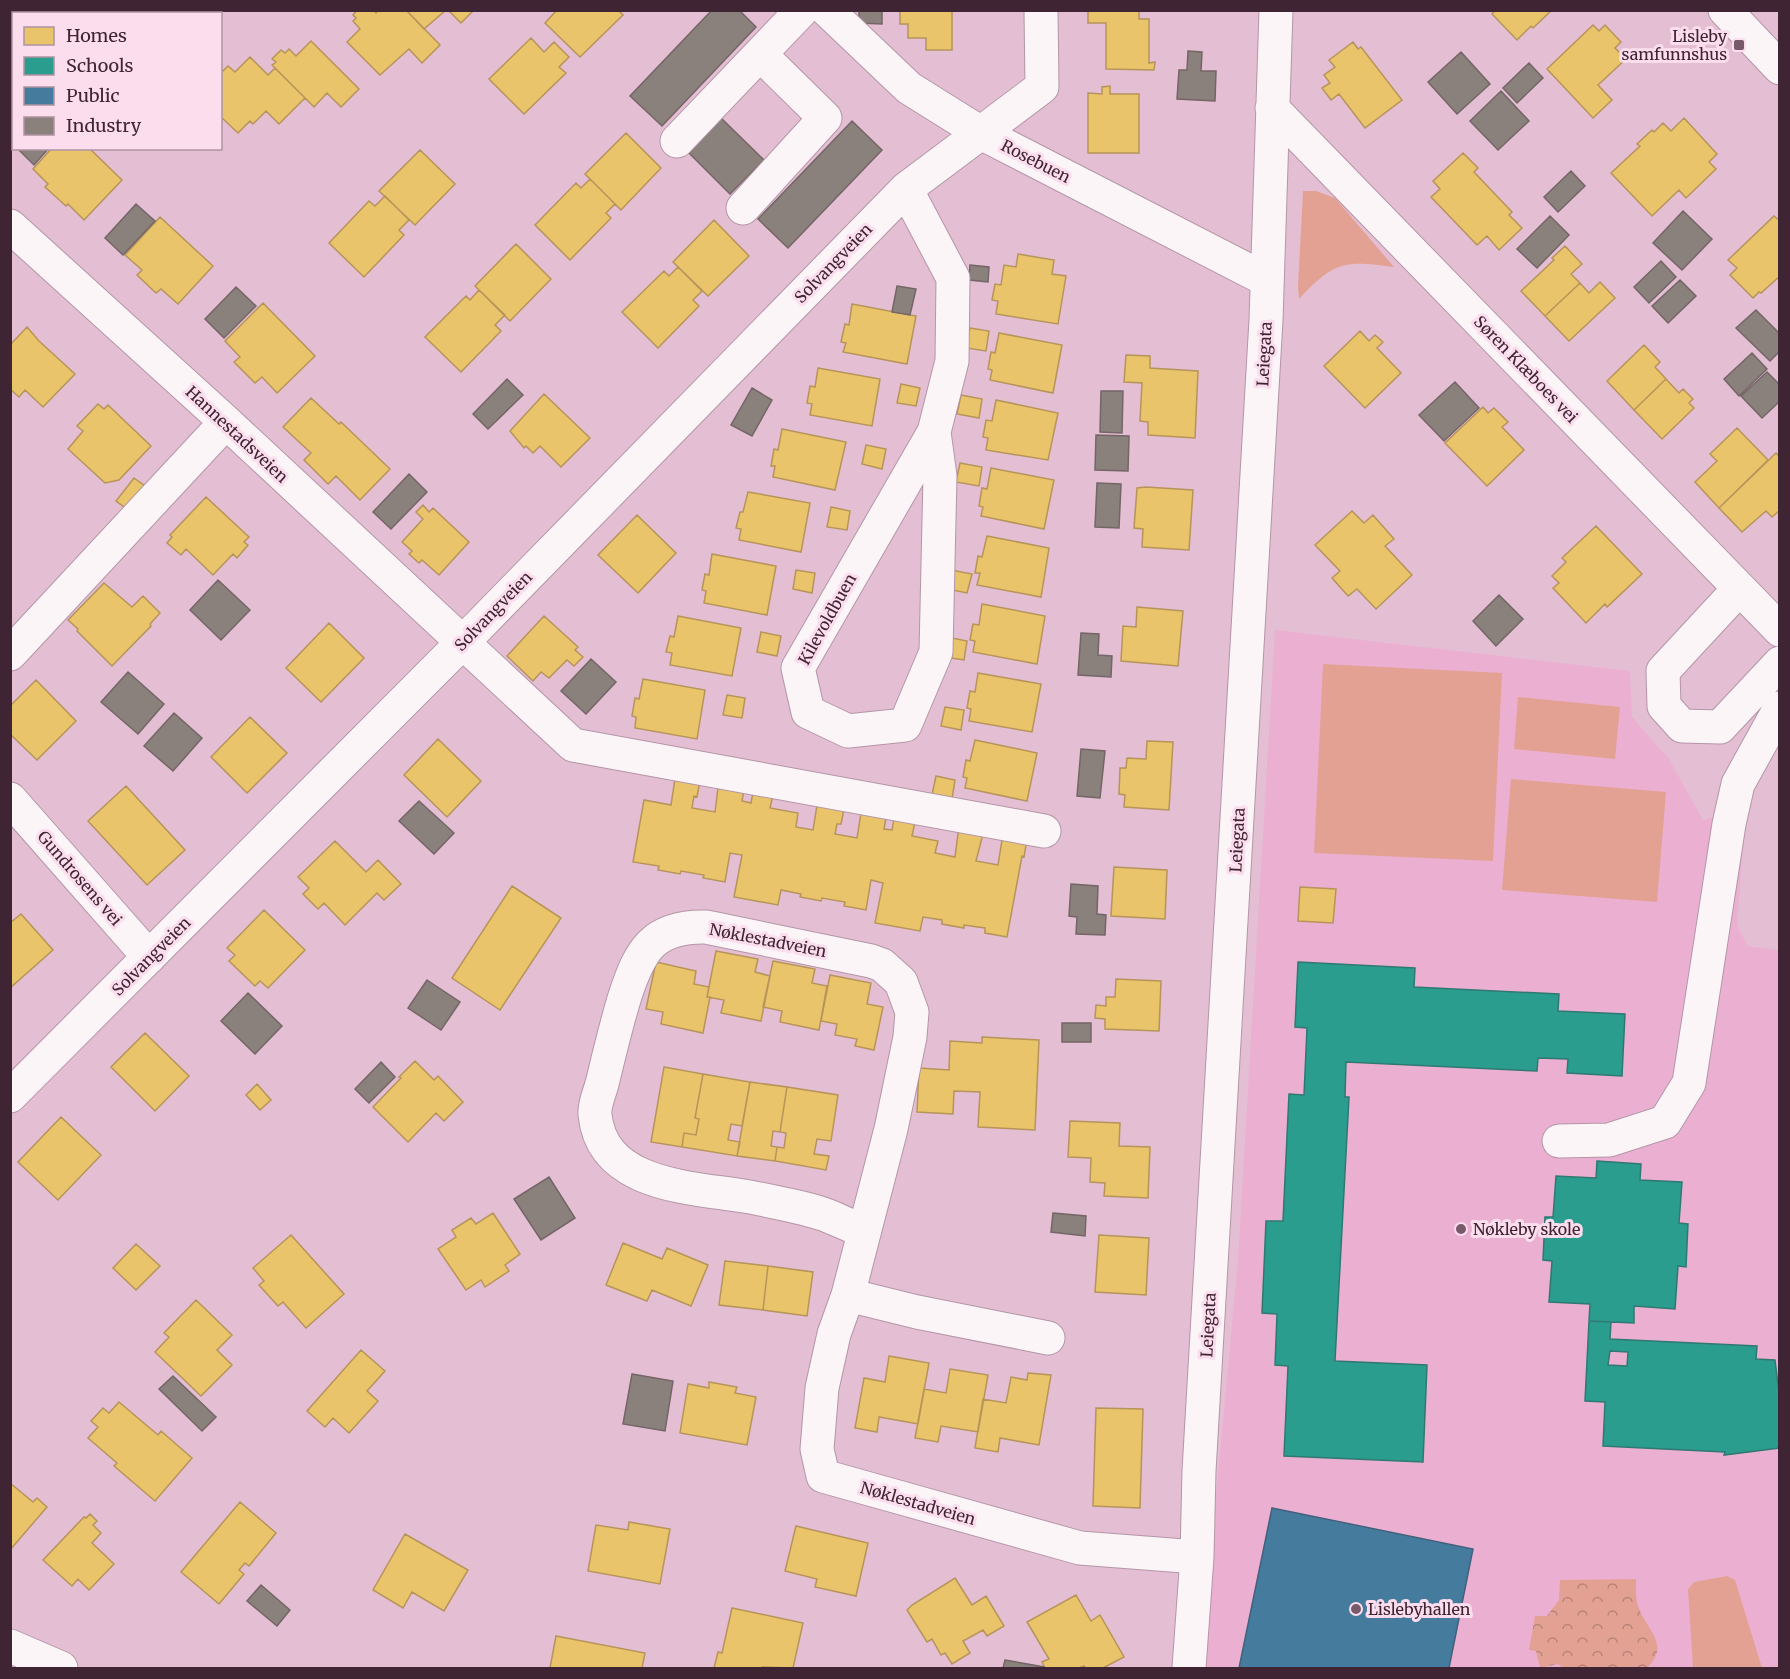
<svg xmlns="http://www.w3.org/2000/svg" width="1790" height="1679" font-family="Merriweather,serif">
<defs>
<pattern id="forest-crowns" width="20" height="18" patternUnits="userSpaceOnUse" patternTransform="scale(1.5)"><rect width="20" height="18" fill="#e3a194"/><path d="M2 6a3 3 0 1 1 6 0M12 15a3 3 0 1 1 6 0" fill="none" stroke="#b98379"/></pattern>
</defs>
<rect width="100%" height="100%" fill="#e4bed3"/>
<path fill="#ebb0d1" d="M1275,630L1630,671L1632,717L1669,759L1703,820L1746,810L1737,926L1748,946L1779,950V1668H1200L1238,1260Z"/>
<path fill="#e3a194" d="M1303,191H1316L1335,198L1394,267C1345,260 1334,261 1299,299L1298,287Z
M1323,664L1502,673L1493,861L1314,853Z
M1518,697L1620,707L1615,759L1514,749Z
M1511,779L1666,792L1657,902L1502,890Z
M1727,1576L1735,1580L1762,1668H1693L1688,1589L1694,1582Z"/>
<path fill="url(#forest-crowns)" d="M1636,1579C1636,1590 1635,1603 1641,1613C1651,1634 1669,1647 1647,1668H1563L1558,1664L1540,1668L1536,1651L1529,1650L1535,1616H1547L1559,1600L1560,1580Z"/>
<path fill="#e9c46a" stroke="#b6945a" stroke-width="1.5" d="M10,10H39L36,14H14V17Z
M357,10H374L376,13L378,10H406L440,45L422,63L409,49L380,75L347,42L360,29L353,21L356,18L353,15Z
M406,10H446L424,29Z
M448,10H474L461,23Z
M557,10H618L623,15L580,57L545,23Z
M900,10H952V50H926V38H908V24H900Z
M1088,10H1139V19H1149V63L1155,62L1154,70L1106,69V23H1088Z
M1495,10H1552L1533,28L1531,26L1517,40L1492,14Z
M1593,25L1599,31L1605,25L1621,42L1615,48L1626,59L1598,85L1612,100L1593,118L1547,69Z
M531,38L544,52L554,42L569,57L559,67L566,73L524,114L489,79Z
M311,41L359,89L341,107L327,93L314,107L272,65L276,62L272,59L281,50L285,53L289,49L296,56Z
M1353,42L1358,49L1361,47L1402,100L1365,128L1339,94L1331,100L1322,88L1330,83L1324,75L1335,67L1329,60Z
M250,57L268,75L275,68L305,98L279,124L266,111L253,124L250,121L238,133L220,116V68L223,71L228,66L235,72Z
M1110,86V94H1139V153H1088V93L1102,94V87Z
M1684,118L1717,154L1709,162L1716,169L1686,198L1679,190L1652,216L1611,173L1640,146L1637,144L1652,130L1654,132L1663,123L1671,131Z
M626,133L661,168L621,210L585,174Z
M52,148H89L122,180L84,220L68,204L66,206L45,187L48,184L33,169Z
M420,150L455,184L415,225L379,191Z
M1463,153L1478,168L1474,172L1512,212L1509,215L1522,228L1499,250L1487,236L1477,245L1431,197L1440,189L1433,181Z
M590,179L615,204L606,213L611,218L570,260L535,225L576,183L581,188Z
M385,196L409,220L399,230L404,235L364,277L329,243L369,201L375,206Z
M1774,216L1780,221V276L1761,293L1759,292L1753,298L1730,275L1737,268L1728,260Z
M160,217L213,266L178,304L161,289L156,293L137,275L142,270L125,255Z
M714,220L749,256L708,296L673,262Z
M516,244L551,279L510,321L475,286Z
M1565,246L1582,264L1571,274L1580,283L1545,316L1521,291L1554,260L1552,258Z
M1018,254L1054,260L1052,274L1066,276L1058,324L996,314L998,301L992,300L995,284L1001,285L1004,265L1016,267Z
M678,267L702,291L693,300L699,306L658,348L622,312L664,271L669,276Z
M1600,282L1615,298L1569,341L1545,316L1580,283L1589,293Z
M479,290L505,315L495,325L501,331L461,372L425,337L466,296L470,300Z
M263,303L315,356L277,393L262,377L255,383L234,362L240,357L225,341Z
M852,304L916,316L907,364L843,352L846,343L841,342L845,324L849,325Z
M27,327L39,341L75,374L43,407L25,390L19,397L10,389V345Z
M970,328L989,331L986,351L966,348Z
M1360,331L1369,341L1375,335L1383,342L1377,348L1401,373L1365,408L1324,366Z
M999,333L1062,345L1053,393L990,380L992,370L988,369L991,352L995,353Z
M1644,345L1660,362L1655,367L1666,379L1634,410L1607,381Z
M1126,355L1150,356V368L1198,371L1195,438L1148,435V422L1140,421L1142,383L1124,382Z
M818,368L880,379L872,426L810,415L812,404L807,403L810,386L815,387Z
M1666,379L1679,393L1683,389L1693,399L1689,403L1694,408L1662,439L1634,410Z
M901,384L920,388L916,406L897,403Z
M544,394L590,438L561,467L540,446L533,453L526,446L524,448L510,431Z
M961,395L982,399L979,418L957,414Z
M311,398L339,424L341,422L390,469L360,500L336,476L328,484L304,460L311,453L283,427Z
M996,400L1058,413L1048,460L986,450L988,438L983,437L986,420L992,421Z
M98,404L104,409L108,405L151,446L119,480L105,483L68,449L83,431L77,426Z
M1483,407L1488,413L1494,408L1508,422L1502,427L1524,450L1487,486L1445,443Z
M1737,428L1768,460L1719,508L1695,482L1717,461L1710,454Z
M782,429L846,442L835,490L773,477L775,466H771L774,449L778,450Z
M866,445L886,449L882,469L862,464Z
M1776,453L1780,457V510L1772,517L1766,511L1742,532L1719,508Z
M960,463L982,467L979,486L956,482Z
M991,468L1054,480L1044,529L981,516L983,507L979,506L982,488L987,489Z
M134,478L145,486L127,509L116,501Z
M1146,487L1193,490L1189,550L1142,547L1143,529L1134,528L1137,488Z
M748,492L810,503L801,552L739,540L741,529L736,528L740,512H743Z
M206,497L249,537L244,542L248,545L237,558L233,554L213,575L186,549L181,555L167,543L172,537L170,535Z
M423,505L429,512L433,508L469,542L439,575L422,560L419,563L409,554L412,551L402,542L423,519L416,512Z
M831,507L850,511L847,530L827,527Z
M1352,511L1364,523L1373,515L1394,539L1385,546L1412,575L1376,609L1357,589L1348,596L1332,578L1340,571L1315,545Z
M637,515L676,553L638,593L598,555Z
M1596,526L1642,574L1607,607L1605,604L1586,623L1553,588L1559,583L1552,576L1566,562L1562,558Z
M987,536L1049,548L1041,597L977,585L980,573H975L978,556L982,557Z
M712,554L776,566L767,615L704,603L706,591L702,590L705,574L709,575Z
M796,570L815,573L812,593L793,589Z
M951,570L972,574L967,593L947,589Z
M104,583L132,607L143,596L160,613L150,624L151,626L112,666L77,631L78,629L68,620Z
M982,604L1045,616L1037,664L973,652L975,641L970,640L973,624L979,625Z
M1137,607L1183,611L1178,666L1121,661L1123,626L1136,627Z
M544,616L578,647L575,650L583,657L574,666L567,660L549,678L541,672L533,681L507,656Z
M678,616L741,628L732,676L670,665L672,653L666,652L670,636L674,637Z
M329,623L364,658L321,702L286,668Z
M761,632L781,636L777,656L757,652Z
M947,637L967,641L964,660L945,657Z
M978,673L1041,684L1032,732L969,721L971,709L967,708L970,691L975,692Z
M643,679L705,690L697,739L635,728L636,717L632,716L635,698L639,699Z
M36,680L76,721L37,760L10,734V706Z
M727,695L745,698L742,718L723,715Z
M945,707L964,710L961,730L941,726Z
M250,717L287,753L247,793L211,757Z
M438,739L481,781L447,817L404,775Z
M975,740L1037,753L1027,801L965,788L967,778L963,777L966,760L970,761Z
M1147,741L1173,742L1169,810L1124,807L1125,795L1119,794L1120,768H1126L1127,758L1146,759Z
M676,772L701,776L697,797L694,796L692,808L715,812L719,780L745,784L742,801L751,803L753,792L773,795L770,808L798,813L796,827L813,830L818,799L845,804L841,824H837L835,834L857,838L862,807L887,812L884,829L892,830L894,819L915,822L912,836L938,841L935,853L955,857L959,826L984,830L976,861L998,865L1003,834L1027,839L1024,857L1022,856L1007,937L985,933V928L964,925V928L942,924V920L923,917L920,931L875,923L883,883L871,880L866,910L844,906L845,902L822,898L821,901L800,897L801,894L781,890L778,905L734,897L742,855L730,853L725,882L703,878L704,875L681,871L680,874L658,870L659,866L633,862L644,800L671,805Z
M936,776L955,780L952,799L932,795Z
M126,786L185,850L147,885L88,821Z
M335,841L366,872L378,860L401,884L384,900L377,893L345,925L324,903L318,909L303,894L309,888L298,877Z
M1114,867L1167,870L1165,919L1111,916Z
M512,886L561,918L500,1010L452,978Z
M1300,887L1336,889L1333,923L1298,921Z
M264,910L305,950L268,988L260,981L255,986L229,961L235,955L227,948Z
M21,914L53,950L10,988V923Z
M716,951L758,959L755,972L770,976L761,1021L721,1013L724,1000L707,997Z
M773,961L815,969L812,983L827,986L819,1030L780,1022L782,1011L763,1007Z
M656,962L696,971L694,984L709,987L707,997H710L703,1033L661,1024L663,1012L646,1009Z
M830,975L871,983L867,1004L883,1007L874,1050L855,1046L857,1039L835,1035L837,1024L821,1021Z
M1116,979L1161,981L1159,1031L1105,1029V1019L1095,1018L1096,1005L1106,1006V997H1115Z
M145,1033L189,1076L155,1111L111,1067Z
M982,1037L1039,1040L1035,1130L978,1127L980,1092L954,1091L953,1114L917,1112L919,1068L949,1070L950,1041L982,1043Z
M415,1061L434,1080L438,1076L463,1102L444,1121L436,1113L408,1142L373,1107L401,1078L399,1077Z
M664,1067L703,1074L695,1118L699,1119L696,1135L684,1133L682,1147L651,1142Z
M703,1074L750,1082L742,1126L731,1124L728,1140L740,1142L737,1156L682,1147L684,1133L696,1135L699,1119L695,1118Z
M750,1082L787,1087L780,1132L773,1131L771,1146L777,1147L775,1161L737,1156Z
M257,1084L271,1100L260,1110L246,1095Z
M787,1087L838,1095L831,1141L817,1139L814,1154L829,1156L826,1170L775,1161L777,1147L784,1148L786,1133L780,1132Z
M61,1117L101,1155L58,1200L18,1162Z
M1070,1121L1120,1123L1119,1146L1150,1147L1148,1198L1104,1196L1105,1183L1090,1182L1091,1158L1068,1157Z
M493,1213L520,1254L505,1265L509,1271L485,1287L481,1280L466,1290L438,1249L456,1237L452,1230L471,1218L476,1224Z
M291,1235L344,1294L306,1328L283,1302L278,1306L259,1285L264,1281L253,1268Z
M1099,1235L1149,1238L1146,1295L1095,1292Z
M623,1243L662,1259L667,1248L708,1265L691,1306L652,1290L647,1301L606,1285Z
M136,1244L160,1266L136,1290L113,1268Z
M725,1261L768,1266L763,1310L719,1305Z
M768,1266L813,1272L807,1316L763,1310Z
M196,1300L232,1335L217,1350L232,1365L201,1396L155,1352L169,1337L164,1333Z
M361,1350L385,1371L367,1391L378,1401L349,1433L333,1418L325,1427L307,1411Z
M889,1356L929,1363L918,1424L879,1417L877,1432L855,1428L864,1378L885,1382Z
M950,1369L988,1375L978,1432L941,1426L938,1442L915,1438L924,1389L946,1393Z
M1028,1373L1051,1375L1039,1445L1000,1438L998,1452L975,1448L983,1399L1006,1403L1011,1377L1027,1380Z
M709,1382L737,1387L735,1393L756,1397L747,1445L680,1433L688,1384L709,1388Z
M119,1402L158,1435L161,1431L192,1458L155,1501L114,1466L117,1463L88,1438L98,1427L91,1421L103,1408L109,1413Z
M1096,1408L1143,1409L1140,1508L1093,1506Z
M10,1483L33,1502L37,1498L47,1507L10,1550Z
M240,1502L276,1533L249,1566L245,1563L239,1570L244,1574L219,1604L181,1572Z
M90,1514L97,1521L93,1525L101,1533L92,1543L114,1564L89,1590L78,1579L72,1586L43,1560L84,1517L86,1518Z
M629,1522L670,1529L660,1584L588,1571L596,1525L628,1530Z
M796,1526L868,1543L856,1596L815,1587L817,1579L785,1571Z
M405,1534L468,1570L444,1611L412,1592L403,1608L373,1590Z
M955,1578L972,1605L986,1596L1004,1626L987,1636L983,1630L963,1641L970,1653L952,1664L945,1653L941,1655L932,1639L927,1642L907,1610L912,1605Z
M1076,1595L1091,1621L1100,1615L1124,1657L1103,1668H1086L1084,1666L1079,1668H1045L1042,1662L1049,1659L1027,1622Z
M732,1608L803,1623L793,1668L762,1667L761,1668H714L718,1652L722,1653Z
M556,1636L645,1653L642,1668H550Z"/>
<path fill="#2a9d8f" stroke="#307973" stroke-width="1.5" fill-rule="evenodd" d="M1298,962L1415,968L1414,987L1559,994L1558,1011L1625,1014L1622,1076L1567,1073L1568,1059L1538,1058L1537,1071L1346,1062L1345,1097H1349L1335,1361L1427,1365L1423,1462L1284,1456L1288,1366L1275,1365L1277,1314L1262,1313L1266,1221H1283L1289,1094L1304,1095L1307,1028L1295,1027Z
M1597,1161L1641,1164L1640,1180L1682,1182L1679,1223L1688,1224L1686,1267L1678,1266L1675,1309L1634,1306V1323L1589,1321L1590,1304L1549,1302L1552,1261L1543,1260L1545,1217H1553L1556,1176L1596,1178Z
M1589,1321L1611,1322L1610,1339L1757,1346L1756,1359L1775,1360L1780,1401V1448L1724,1455L1725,1452L1603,1446L1605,1402L1585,1401ZM1610,1351L1628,1352L1627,1366L1608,1365Z"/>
<path fill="#457b9d" stroke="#43617d" stroke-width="1.5" d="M1272,1508L1473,1549L1449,1668H1239Z"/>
<path fill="#8a817c" stroke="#746566" stroke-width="1.5" d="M712,10H739L756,27L662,126L630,96Z
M859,10H882V24L859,23Z
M1188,51L1202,52L1201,71H1216L1215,101L1177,99L1179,70H1187Z
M1461,52L1490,84L1457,114L1428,82Z
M1529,63L1543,78L1517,103L1503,88Z
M1501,91L1529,121L1498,150L1470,121Z
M720,117L764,160L730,194L687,151Z
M852,121L882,150L788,248L758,219Z
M17,148H49L34,165Z
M1571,171L1585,186L1558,212L1544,197Z
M136,204L155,221L123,255L105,238Z
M1683,211L1712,239L1682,270L1653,243Z
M1550,216L1569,235L1537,268L1517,249Z
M1661,261L1676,277L1649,303L1634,287Z
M970,265L989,267L988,282L969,280Z
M1680,280L1696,296L1668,323L1652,306Z
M897,286L916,289L910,315L892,312Z
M236,287L256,306L224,338L205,319Z
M1756,310L1780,334V351L1770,361L1736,328Z
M1752,353L1767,369L1739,396L1724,379Z
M1767,372L1780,385V401L1762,418L1741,396Z
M507,379L523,395L488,429L473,414Z
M1455,382L1479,408L1444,441L1419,415Z
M752,388L772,400L752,436L731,425Z
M1101,391H1123L1122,433L1100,432Z
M1096,435L1129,436L1128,471L1095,470Z
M409,474L427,492L391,529L373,512Z
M1097,483L1121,484L1119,528L1095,527Z
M218,580L250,610L221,640L190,610Z
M1499,595L1523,619L1496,646L1473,621Z
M1081,633L1099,634L1098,655L1112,656L1111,677L1078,675Z
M591,659L616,682L586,714L561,691Z
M128,672L164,704L138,734L101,702Z
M174,713L202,738L173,771L144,746Z
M1081,749L1105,751L1100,798L1077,796Z
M419,801L454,833L434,854L399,821Z
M1071,884L1098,886L1097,914L1106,915L1105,935L1076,934L1077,917L1069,916Z
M427,980L460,1002L441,1030L408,1008Z
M248,993L282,1026L255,1054L221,1021Z
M1062,1023H1091V1042H1062Z
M381,1062L395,1077L369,1103L355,1089Z
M549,1177L575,1218L541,1240L514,1199Z
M1053,1213L1086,1216L1085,1236L1051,1232Z
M632,1374L673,1381L665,1431L623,1424Z
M173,1376L216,1417L202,1431L159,1389Z
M261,1585L290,1610L277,1626L247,1601Z
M1005,1660L1044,1667V1668H1003Z"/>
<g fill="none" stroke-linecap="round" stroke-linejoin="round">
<g stroke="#b496a7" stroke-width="35">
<path id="minor" d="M827,10L909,88L981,133L1267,280
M1725,10L1780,68
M1272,108L1780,630
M677,141L802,10
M906,189L953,278L952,361L934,432L798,668L808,712L848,731L905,725L936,652L940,476L934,432
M743,208L825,118L761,55
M10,226L226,422L573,745L1044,831
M1739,589L1663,671L1664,706L1682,726L1720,727L1780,663
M10,654L226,422
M10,799L149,957
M10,1096L462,643L906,189L1042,87L1041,10
M1559,1141L1609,1140L1665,1122L1689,1083L1729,824L1738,784L1780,708
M863,1231C851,1226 838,1220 826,1215C803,1207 778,1203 755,1198C699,1187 603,1190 595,1115C594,1106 599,1094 602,1084C609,1055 616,1025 625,996C640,950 653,926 706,927L871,961L882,965L901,982L912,1012L910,1037L891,1129L848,1295L834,1334L822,1388L817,1449L823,1476L1080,1548L1197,1557
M848,1295L917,1312L1048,1338
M10,1646L61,1668
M1189,1668L1197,1557L1199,1471L1266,320L1276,10"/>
</g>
<use href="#minor" stroke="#fbf5f8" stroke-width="33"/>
</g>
<g fill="#795a6b" stroke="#fbdded" stroke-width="2">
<rect x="1733" y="39" width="12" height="12" rx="3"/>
<circle cx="1461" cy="1229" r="6"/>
<circle cx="1356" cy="1609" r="6"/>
</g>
<g text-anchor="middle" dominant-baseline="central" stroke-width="6" stroke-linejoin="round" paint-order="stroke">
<g font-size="16" fill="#3f2433" stroke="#fbdded" text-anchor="start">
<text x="1727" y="36" text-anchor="end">Lisleby<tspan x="1727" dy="18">samfunnshus</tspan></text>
<text x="1473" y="1229">Nøkleby skole</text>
<text x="1368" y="1609">Lislebyhallen</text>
</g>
<g font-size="16" fill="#3f2433" stroke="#fbdded">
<text transform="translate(1036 161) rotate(27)">Rosebuen</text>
<text transform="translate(833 263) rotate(-46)">Solvangveien</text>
<text transform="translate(1264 354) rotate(-87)">Leiegata</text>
<text transform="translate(1526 369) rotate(46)">Søren Klæboes vei</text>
<text transform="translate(237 434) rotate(43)">Hannestadsveien</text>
<text transform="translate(493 611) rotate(-46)">Solvangveien</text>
<text transform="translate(827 619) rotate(-61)">Kilevoldbuen</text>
<text transform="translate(1237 840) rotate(-87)">Leiegata</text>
<text transform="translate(80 878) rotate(49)">Gundrosens vei</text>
<text transform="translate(768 940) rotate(11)">Nøklestadveien</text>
<text transform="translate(151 956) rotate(-45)">Solvangveien</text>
<text transform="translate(1208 1325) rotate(-87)">Leiegata</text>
<text transform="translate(918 1503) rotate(16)">Nøklestadveien</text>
</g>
</g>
<rect width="1790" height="1679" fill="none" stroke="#3f2433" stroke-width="24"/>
<rect x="12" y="12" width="210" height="138" fill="#fbdded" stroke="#b093a3" stroke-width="1.5"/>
<rect x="24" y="27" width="30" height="18" fill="#e9c46a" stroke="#b093a3" stroke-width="1.5"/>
<text x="66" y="42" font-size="18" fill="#3f2433">Homes</text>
<rect x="24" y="57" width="30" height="18" fill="#2a9d8f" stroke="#b093a3" stroke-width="1.5"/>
<text x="66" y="72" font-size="18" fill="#3f2433">Schools</text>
<rect x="24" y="87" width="30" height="18" fill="#457b9d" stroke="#b093a3" stroke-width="1.5"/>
<text x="66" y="102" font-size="18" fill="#3f2433">Public</text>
<rect x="24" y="117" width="30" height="18" fill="#8a817c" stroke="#b093a3" stroke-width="1.5"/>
<text x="66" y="132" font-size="18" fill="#3f2433">Industry</text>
</svg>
